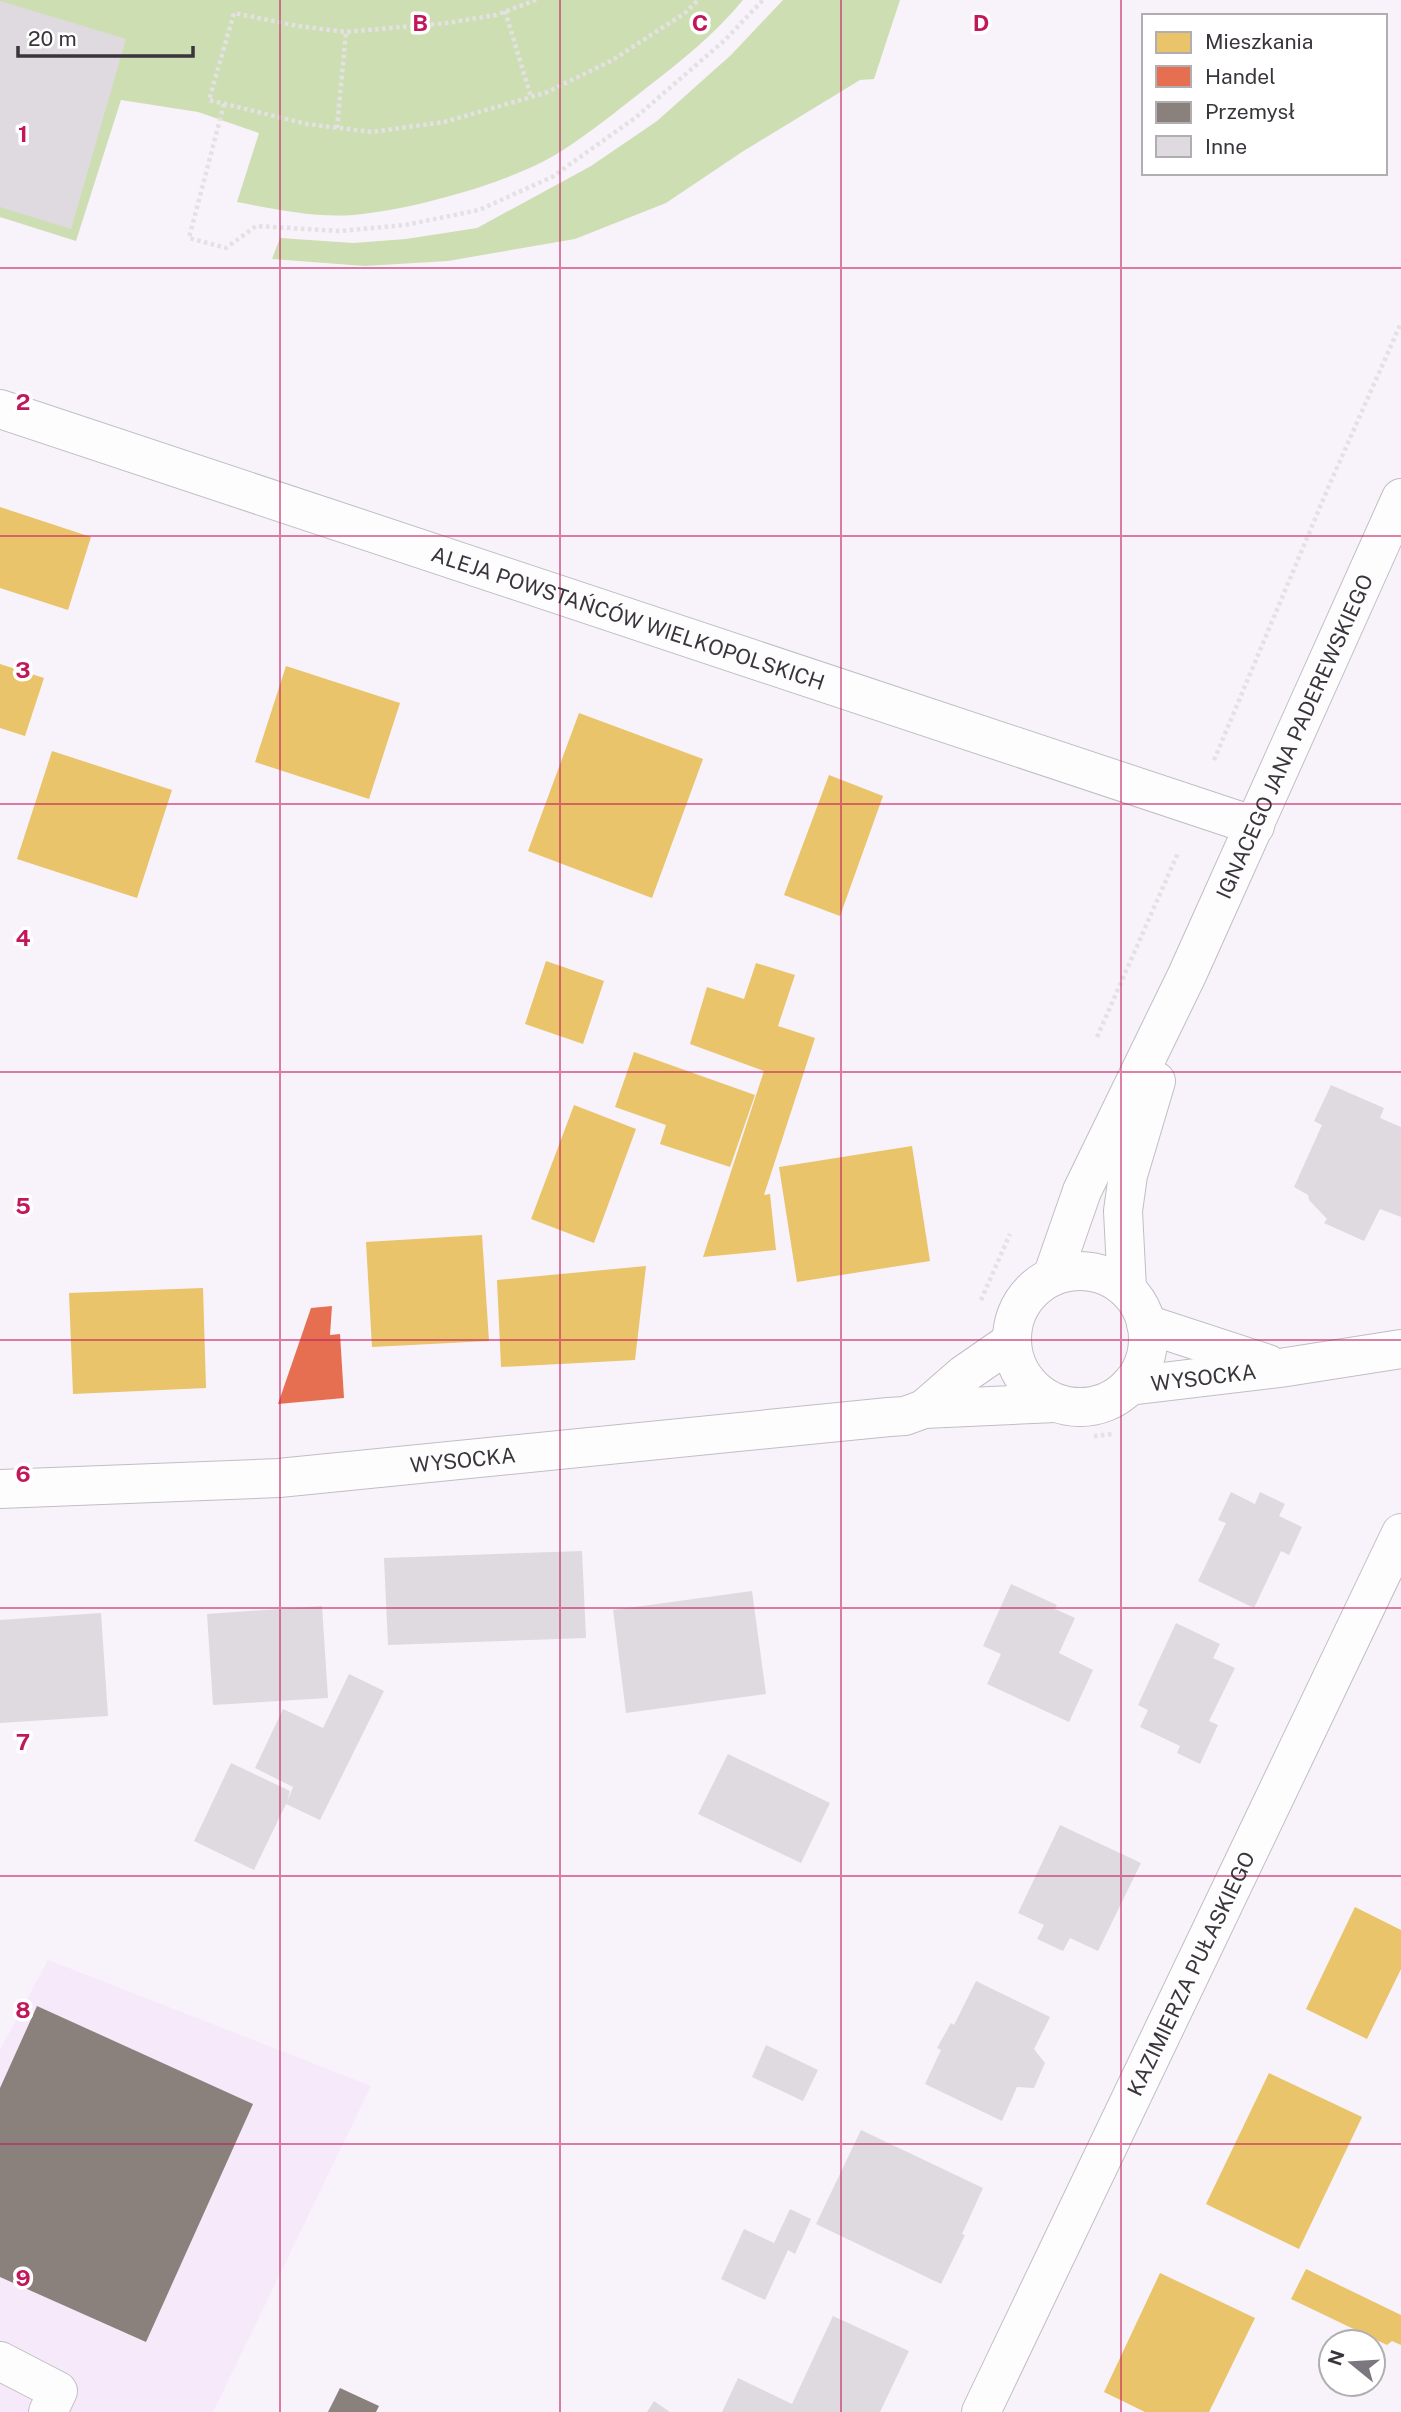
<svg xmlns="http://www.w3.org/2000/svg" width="1401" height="2412" font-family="'Public Sans',sans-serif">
<rect width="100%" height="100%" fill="#f8f2fa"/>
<path fill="#f6e9fa" d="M48,1960L371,2086L213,2412H0V2050Z"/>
<path fill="#cedeb3" d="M0,0H743C715,34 680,62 645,89C618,110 590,133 560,152C511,183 411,210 353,215C315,218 274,209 237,202L259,133L198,112L121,100L76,241L0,217Z
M783,0H900L874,79L860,80L742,152L666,203L575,239L448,261L365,266L272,259L280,238L353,243L406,239L477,228L591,166L657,121L731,55Z"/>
<path fill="#e9c46a" d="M0,507L91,537L68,610L0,588Z
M0,664L44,678L25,736L0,728Z
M286,666L400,703L369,799L255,762Z
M579,713L703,759L652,898L528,851Z
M52,751L172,790L137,898L17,859Z
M829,775L883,796L840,916L784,895Z
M546,961L604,981L583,1044L525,1024Z
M756,963L795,975L778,1026L815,1038L764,1195L770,1194L776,1250L703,1257L764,1071L690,1044L707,987L744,999Z
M634,1052L755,1095L730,1167L660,1144L666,1125L615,1107Z
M574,1105L636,1129L594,1243L531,1219Z
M912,1146L930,1261L797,1282L779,1167Z
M482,1235L489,1341L372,1347L366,1242Z
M646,1266L635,1360L501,1367L497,1280Z
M203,1288L206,1388L73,1394L69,1293Z
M1355,1907L1401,1930V1969L1367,2039L1306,2009Z
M1269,2073L1362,2117L1299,2249L1206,2204Z
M1306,2269L1401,2315V2345L1392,2341L1387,2345L1291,2299Z
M1160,2273L1255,2318L1209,2412H1145L1104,2392Z"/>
<path fill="#e76f51" d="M332,1306L330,1335L340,1334L344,1398L278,1404L311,1308Z"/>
<path fill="#8a817c" d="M37,2006L253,2104L146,2342L0,2277V2088Z
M340,2388L379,2406L376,2412H328Z"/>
<path fill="#dfdae0" d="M0,1L126,39L71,229L0,207Z
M1331,1085L1384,1108L1380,1118L1401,1127V1217L1380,1209L1364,1241L1324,1223L1327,1219L1309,1200L1308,1195L1294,1187L1322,1125L1314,1121Z
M1231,1492L1255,1504L1260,1492L1285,1504L1279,1516L1302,1527L1289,1555L1281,1551L1254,1608L1198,1581L1226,1523L1218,1520Z
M582,1551L586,1638L388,1645L384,1558Z
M1011,1584L1057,1605L1055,1609L1075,1618L1059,1653L1093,1670L1069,1722L987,1684L1001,1654L983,1646Z
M752,1591L766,1694L626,1713L613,1610Z
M322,1606L328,1698L213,1705L207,1614Z
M101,1613L108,1716L0,1723V1620Z
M1176,1623L1220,1644L1213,1658L1235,1668L1209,1721L1218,1725L1200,1764L1177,1753L1180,1746L1140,1727L1148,1710L1138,1705Z
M349,1674L384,1691L320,1820L286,1804L254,1870L194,1841L231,1763L290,1791L287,1802L293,1787L255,1768L283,1709L323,1728Z
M728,1754L830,1803L801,1863L698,1814Z
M1060,1825L1141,1863L1098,1951L1070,1938L1063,1951L1037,1939L1044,1925L1018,1913Z
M976,1981L1050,2017L1034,2049L1045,2063L1034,2088L1017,2087L1002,2121L925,2084L941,2050L937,2048L951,2023L954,2025Z
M766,2045L818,2070L803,2101L752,2077Z
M861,2130L983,2188L962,2234L965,2235L941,2284L816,2224Z
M790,2209L811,2219L795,2254L788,2250L765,2300L721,2279L744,2229L774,2243Z
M833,2316L909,2351L880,2412H722L738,2378L792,2404Z
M654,2401L670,2412H647Z"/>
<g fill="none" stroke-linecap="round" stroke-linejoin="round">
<g stroke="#c2bdc4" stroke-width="40">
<g id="minor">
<path id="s1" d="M0,409L1255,826"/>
<circle cx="1080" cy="1339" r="68"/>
<path id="s2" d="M1052,1277L1082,1191L1187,975L1401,498"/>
<path d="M1127,1289L1123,1211L1128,1175L1156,1081"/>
<path d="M1146,1324L1268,1364"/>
<path id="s3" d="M1129,1386L1280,1368L1401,1349"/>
<path d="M924,1409L963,1375L1012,1341"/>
<path id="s4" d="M0,1489L279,1478L889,1417L905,1416L924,1409L1055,1403"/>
<path d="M0,2361L58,2391L48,2412"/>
<path id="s5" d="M981,2412L1401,1533"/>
</g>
</g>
<path stroke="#e3e1e3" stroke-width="4.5" stroke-dasharray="3.5 3.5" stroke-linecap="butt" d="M536,0L496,15L447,23L346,32L298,26L234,13L209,100L307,124L372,132L444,122L545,93L611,61L685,13L698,0
M505,11L531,97
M224,104L189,238L226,248L256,226L340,231L405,225L479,210L552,177L635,118L725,40L763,0
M337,128L346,32
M1214,760L1328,488L1401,323
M1097,1037L1178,853
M981,1300L1010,1234
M1094,1436L1113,1434"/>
<use href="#minor" stroke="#fefdfe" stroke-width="38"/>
</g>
<path fill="none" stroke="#c2185b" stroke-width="2" stroke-opacity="0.55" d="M280,0V2412M560,0V2412M841,0V2412M1121,0V2412M0,268H1401M0,536H1401M0,804H1401M0,1072H1401M0,1340H1401M0,1608H1401M0,1876H1401M0,2144H1401"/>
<g text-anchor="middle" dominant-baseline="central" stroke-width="7" stroke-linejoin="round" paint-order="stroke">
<g font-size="21" fill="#3a353c" stroke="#fff">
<text stroke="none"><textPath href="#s1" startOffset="662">ALEJA POWSTAŃCÓW WIELKOPOLSKICH</textPath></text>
<text stroke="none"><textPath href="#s2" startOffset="593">IGNACEGO JANA PADEREWSKIEGO</textPath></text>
<text stroke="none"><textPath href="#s3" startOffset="75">WYSOCKA</textPath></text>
<text stroke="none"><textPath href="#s4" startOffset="464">WYSOCKA</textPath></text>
<text stroke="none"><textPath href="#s5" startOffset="486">KAZIMIERZA PUŁASKIEGO</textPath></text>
</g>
</g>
<g font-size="23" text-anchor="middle" font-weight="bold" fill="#c2185b" stroke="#fff" stroke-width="7" stroke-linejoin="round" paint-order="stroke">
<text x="420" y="31">B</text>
<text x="700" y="31">C</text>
<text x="981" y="31">D</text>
<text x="23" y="142">1</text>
<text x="23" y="410">2</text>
<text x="23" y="678">3</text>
<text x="23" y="946">4</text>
<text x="23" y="1214">5</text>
<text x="23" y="1482">6</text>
<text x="23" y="1750">7</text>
<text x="23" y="2018">8</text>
<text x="23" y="2286">9</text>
</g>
<rect x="1142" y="14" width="245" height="161" fill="#ffffff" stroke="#b0aeb1" stroke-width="2"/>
<rect x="1156" y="32" width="35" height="21" fill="#e9c46a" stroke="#b0aeb1" stroke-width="2"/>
<text x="1205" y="49" font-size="21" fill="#3a353c">Mieszkania</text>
<rect x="1156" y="66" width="35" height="21" fill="#e76f51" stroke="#b0aeb1" stroke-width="2"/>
<text x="1205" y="84" font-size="21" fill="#3a353c">Handel</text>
<rect x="1156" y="102" width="35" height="21" fill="#8a817c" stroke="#b0aeb1" stroke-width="2"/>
<text x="1205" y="119" font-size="21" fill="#3a353c">Przemysł</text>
<rect x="1156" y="136" width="35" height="21" fill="#dfdae0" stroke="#b0aeb1" stroke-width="2"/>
<text x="1205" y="154" font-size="21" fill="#3a353c">Inne</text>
<g transform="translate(1352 2363) rotate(288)"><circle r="33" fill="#ffffff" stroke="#b0aeb1" stroke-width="2"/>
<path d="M0-5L12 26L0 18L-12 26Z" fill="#7c777e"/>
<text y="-10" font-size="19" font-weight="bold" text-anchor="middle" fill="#3a353c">N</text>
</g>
<path d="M18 46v10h175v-10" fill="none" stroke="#3a353c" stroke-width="3.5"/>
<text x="28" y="46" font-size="21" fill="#3a353c" stroke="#ffffff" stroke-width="5" paint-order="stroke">20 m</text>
</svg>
